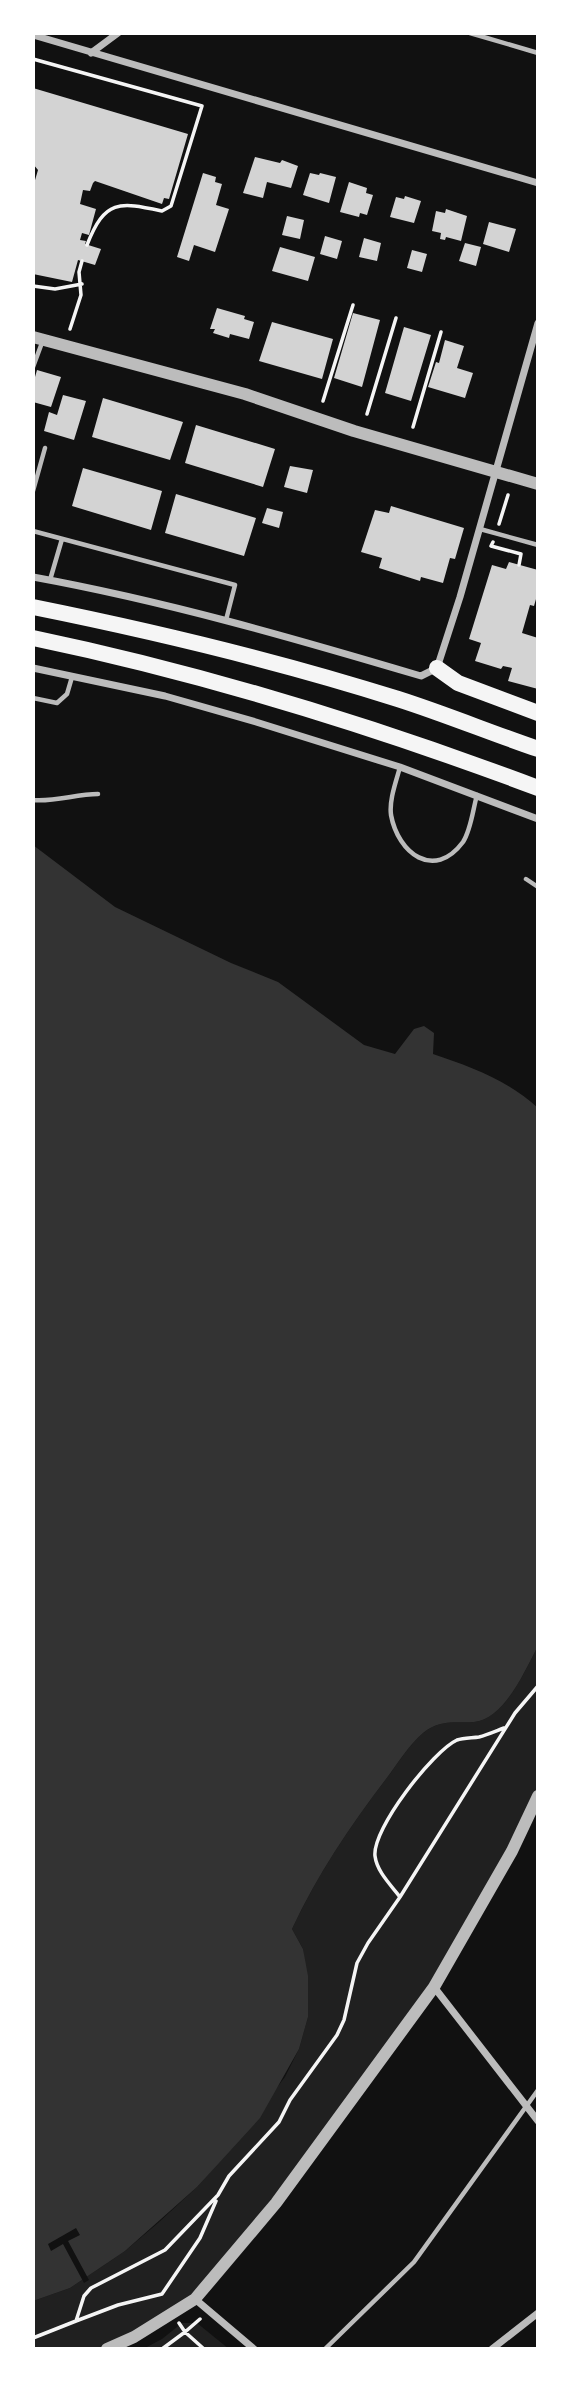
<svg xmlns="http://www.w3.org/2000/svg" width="571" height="2382" font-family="'Times New Roman',serif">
<rect width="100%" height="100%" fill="#111"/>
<path fill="#202020" d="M538,1646V1796L434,1987L195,2299L107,2349H33V2301L70,2288L125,2251L158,2223L197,2187L224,2156L285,2077L299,2049L308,2017L303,1949L292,1929C317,1875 350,1826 386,1779C398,1763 409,1745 423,1733C439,1719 456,1723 474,1722C505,1719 525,1670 538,1646Z
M182,2323H197L229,2349H143L162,2339Z"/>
<path fill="#333" d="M33,845L115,907L231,963L278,982L364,1045L395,1054L414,1029L424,1026L434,1033L433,1054C471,1067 508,1080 538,1108V1646C525,1670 505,1719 474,1722C456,1723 439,1719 423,1733C409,1745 398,1763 386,1779C350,1826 317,1875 292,1929L303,1949L308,1976V2017L299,2049L260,2118L197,2187L125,2251L70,2288L33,2301Z"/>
<path fill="#111" d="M76,2228L80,2235L68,2241L89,2280L84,2283L63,2244L51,2251L48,2244Z"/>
<path fill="#d3d3d3" d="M33,88L188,134L169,199L164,198L162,204L95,181L93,183L90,191L83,190L80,204L96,209L89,235L82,233L80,240L86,241L85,244L101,249L95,265L78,260L72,282L33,274V187L38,170L33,164Z
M255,157L280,163L282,160L298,166L291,188L267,182L263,198L243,193Z
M203,173L216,177L215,182L222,184L216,205L229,209L215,252L194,245L189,261L177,257Z
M310,173L319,175L320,173L336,177L329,203L303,195Z
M349,182L367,188L366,193L373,195L367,215L360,213L359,217L340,212Z
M405,196L421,201L414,223L390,217L396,197L404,199Z
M446,209L467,216L461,241L446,237L445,240L440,239L441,233L432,231L436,211L445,213Z
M287,216L304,220L300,239L282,235Z
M489,222L516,229L509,252L483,244Z
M325,236L342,241L337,259L320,254Z
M364,238L381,243L377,261L359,257Z
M465,243L481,247L476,266L459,261Z
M280,247L315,257L308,281L272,271Z
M412,250L427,254L422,272L407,268Z
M217,308L245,316L244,319L254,322L249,339L230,334L229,338L213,333L215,329H210Z
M353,313L380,320L362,387L334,378Z
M272,322L333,339L322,379L259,361Z
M404,327L431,335L411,401L385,393Z
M445,340L464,346L457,368L473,373L465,398L428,387L436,362L439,363Z
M37,370L61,377L51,407L33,402V384Z
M63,395L86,401L74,440L44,431L49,412L57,415Z
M103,398L183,422L170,460L92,437Z
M196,425L275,449L263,487L185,463Z
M290,466L313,470L307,493L284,487Z
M83,468L162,491L151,530L72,506Z
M176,494L256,518L244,556L165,533Z
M391,506L464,528L455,559L450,558L443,583L421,577L420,581L379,568L382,558L361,552L375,510L389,513Z
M267,508L283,512L279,528L262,523Z
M509,562L538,570V592L534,606L530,605L522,633L538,638V689L508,681L512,668L503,666L501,669L475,661L481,643L469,639L492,565L506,569Z"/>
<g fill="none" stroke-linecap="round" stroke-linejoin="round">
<path stroke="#f5f5f5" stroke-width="3.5" d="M33,59L202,106L171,206L162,211C119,202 105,199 87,245
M33,286L55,289L82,284
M70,329L81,295L79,272L82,261
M323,401L353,305
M367,414L396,318
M413,427L441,332
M499,524L508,495
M493,542L491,546L521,554L519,565
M400,1897C391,1885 377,1872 375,1856C372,1829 433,1751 457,1740C463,1738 472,1738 479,1737C487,1735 496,1731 504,1728
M76,2321L118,2305L162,2294L200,2238L216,2201
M179,2323L185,2332L200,2319
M33,2338L76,2321L84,2296L91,2288L165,2250L218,2195L229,2176L279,2122L290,2100L337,2035L344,2020L357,1963L368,1943L400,1897L515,1713L538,1686
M162,2349L185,2332L204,2349"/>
<path stroke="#bcbcbc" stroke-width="4.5" d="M470,33L538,53
M33,367L43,340
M33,491L45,448
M480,529L538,545
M33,531L235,585L226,620
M50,580L62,539
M33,698L57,703L67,694L72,677
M400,767C396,782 389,800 391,815C398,853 434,881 463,842C471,830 473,809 477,795
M33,800C55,802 76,794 98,794
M526,879L538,887
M325,2349L414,2262L538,2090"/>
<path stroke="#bcbcbc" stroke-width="7" d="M33,35L538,183
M91,53L118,33
M33,577C165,601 293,638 421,676L437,668L460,597L538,323
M33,668L165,696L256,722L400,767L538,819
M434,1987L538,2121
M195,2299L254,2349
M492,2349L538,2313"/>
<path stroke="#bcbcbc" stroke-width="12" d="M33,337L245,394L354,431L538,484
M107,2349L134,2337L195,2299L276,2203L434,1987L512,1851L538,1796"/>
<path stroke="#f5f5f5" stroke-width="16" d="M33,607C157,632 278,661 398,699C445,714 491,733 538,749
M33,638C206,674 373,726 538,788
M437,668L458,683L538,713"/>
</g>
<rect width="571" height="2382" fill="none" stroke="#ffffff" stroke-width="70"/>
</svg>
